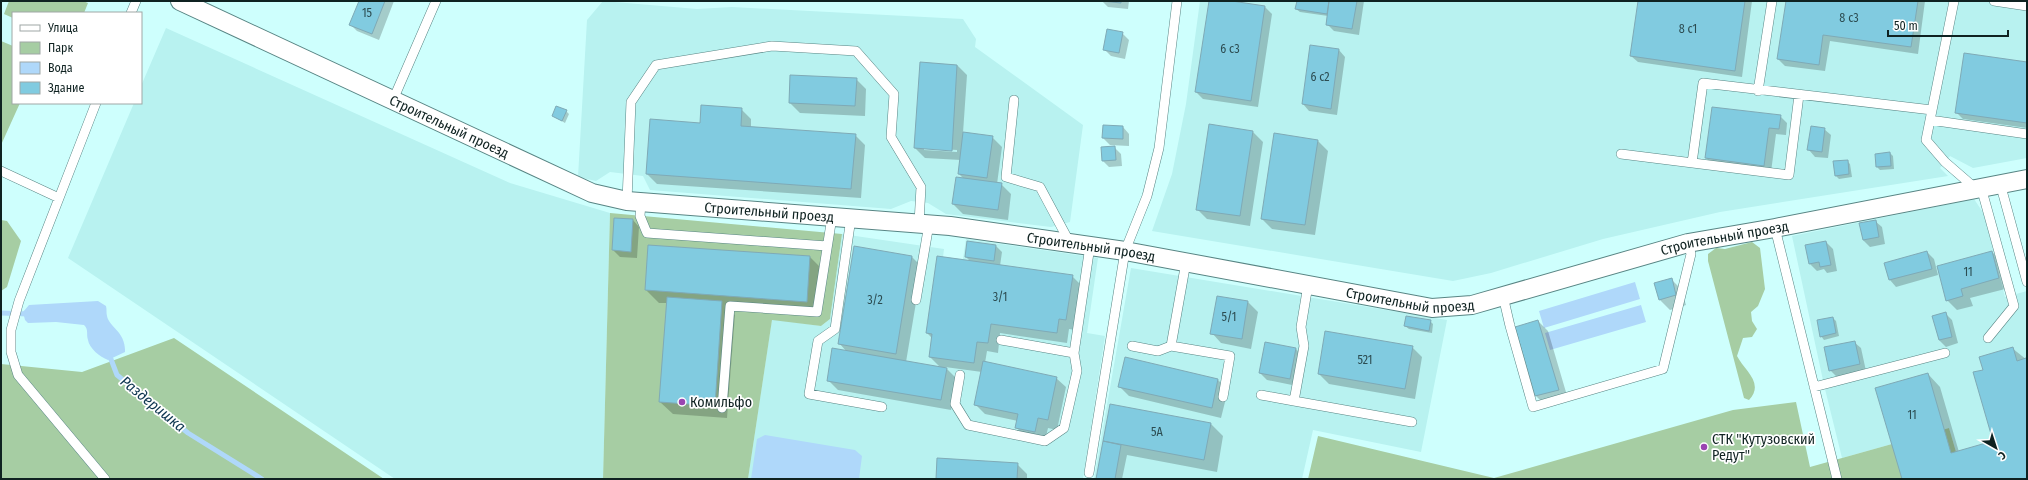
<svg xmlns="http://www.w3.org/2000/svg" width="2028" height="480" font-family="'Fira Sans Condensed',sans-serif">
<rect width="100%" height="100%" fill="#cefffd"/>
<path fill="#b8f2f0" d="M603,1L697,9L732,7L963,19L976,39L975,47L1083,125L1070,222L1051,227L946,214L928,203L911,201L891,209L650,190L643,176L610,172L596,181L578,177L587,20Z
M1200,1H2027V158L1973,168L1950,156L1940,168L1948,176L1720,212L1603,239L1491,273L1453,281L1152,231L1172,174L1186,104Z
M166,28L510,183L610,213L603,479H395L68,258L134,103H141V86Z
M1974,199L1984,214L2005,297L2027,291V479H1964L1949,428L1842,458L1824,385L1792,236Z
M842,234L944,249L943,257L963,259L966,239L1098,258L1087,333L1105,336L1083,479H748L772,319L821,326L830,319Z
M1131,268L1447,320L1421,452L1313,430L1302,479H1094Z"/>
<path fill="#a6cda3" d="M9,1H83L88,3L84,13H13V18L4,14Z
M1,41L13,46V103H20L1,145Z
M610,213L842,234L830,319L821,326L772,320L748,479H603Z
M1,220L7,221L21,241L7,287L1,291Z
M1752,242L1760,248L1765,289L1758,306L1751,312L1752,321L1757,329L1752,337L1743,338L1737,356C1744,370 1765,383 1749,400L1744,398L1708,261V254L1716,248L1725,249Z
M174,338L384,479H1V364L82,372Z
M1796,402L1810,467L1949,428L1964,479H1308L1318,436L1494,478L1733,410Z"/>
<path fill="#afd8fa" d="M1635,282L1640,299L1544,328L1539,311Z
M98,301L106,306C107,309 106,313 107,316C109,327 126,332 125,352L108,360C100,357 89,348 88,340C86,334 89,330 84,325L56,322L28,323L25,320L23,312L29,305Z
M1641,305L1646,322L1550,350L1545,333Z
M765,435L855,450L862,456L859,479H751L757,439Z"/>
<path fill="#0003" fill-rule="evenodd" d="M360,1H394L379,40L357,31L350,24Z
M1102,1H1129L1128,9L1108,7Z
M1210,1H1225L1265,7L1272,14L1258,107L1203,99L1196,92Z
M1298,1H1364L1359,35L1334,31L1327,24L1328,16L1300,12L1296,9Z
M1639,1H1752L1742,77L1638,62L1631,56Z
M1787,1H1925L1918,54L1830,41L1825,71L1785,66L1778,59Z
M1122,33L1129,40L1125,59L1111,56L1104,49Z
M1339,50L1345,57L1337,115L1309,111L1303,104Z
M921,63L957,65L967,75L963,133L992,137L1002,147L997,184H1001L1011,194L1008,220L963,214L953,204L965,180L959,174L961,160L925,158L915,148ZM924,148L957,150V152L924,150Z
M2027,63V128L1963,119L1956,112Z
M856,79L866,89L865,116L800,113L790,103Z
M741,109L751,119V128L855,135L865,145L861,198L657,184L647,174L700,124Z
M566,111L569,114L565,123L553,116Z
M1780,116L1787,123L1786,135L1776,134L1771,172L1713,165L1706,158Z
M1123,127L1129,134V146L1110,145L1103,138Z
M1824,129L1831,135L1828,158L1815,157L1809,150Z
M1253,132L1263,142L1250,226L1207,219L1197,209Z
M1318,141L1328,151L1315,235L1272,229L1262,219Z
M1114,147L1121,154L1122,166L1109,167L1102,160Z
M1890,153L1893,156L1894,169L1880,170L1877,167L1876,154Z
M1847,161L1850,164L1852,177L1839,179L1835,175Z
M633,220L639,227L637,258L620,257L613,250Z
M1875,221L1882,227L1885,244L1870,247L1863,240Z
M1826,242L1833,249L1837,271L1827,273L1824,269L1817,271L1810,264L1807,246Z
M996,246L1002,252L1000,266L1072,276L1082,286L1076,330L1069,329L1067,343L1000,333L998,353L987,351L985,363L1056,378L1066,387L1057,430L1048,428L1045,441L1026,437L1016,427L1018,421L985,414L975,404L982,372L945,367L957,379L951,410L838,390L828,380L847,352L839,343L855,247L912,257L922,267L906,362L941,368L930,357L932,338L927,333L971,262L966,257Z
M1927,252L1934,259L1938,275L1896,287L1890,280L1885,264Z
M1992,252L2002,262L2009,288L1970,298L1973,306L1957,310L1947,300Z
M810,257L823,270L819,314L728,308L735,315L727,418L673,414L660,402L668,303H659L646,290Z
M1671,279L1681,289L1686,305L1670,310L1660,300Z
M1248,302L1258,312L1251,349L1221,343L1212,333Z
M1945,313L1952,320L1958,343L1946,347L1939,340L1933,316Z
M1833,318L1836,321L1839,336L1824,340L1821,336Z
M1430,321L1433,324L1432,333L1409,329L1405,326Z
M1538,321L1548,331L1568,399L1546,406L1536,396L1516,327Z
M1854,342L1861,348L1866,371L1837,377L1830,370Z
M1412,347L1422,357L1415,399L1329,384L1319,374Z
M2012,348L2027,360V479H1903L1928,374L1940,387L1959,452L1994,442L1984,370Z
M1296,349L1302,355L1297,386L1267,380L1260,373Z
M1125,359L1218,380L1228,390L1221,418L1129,396L1119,386Z
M1111,405L1211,424L1223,436L1217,472L1127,455L1122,479H1097Z
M1017,464L1027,474V479H937Z"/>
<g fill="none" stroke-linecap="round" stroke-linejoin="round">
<path stroke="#afd8fa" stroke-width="5" d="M1,313L28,314
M109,354L117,375L188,433L262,479"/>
</g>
<path fill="#81cbe0" stroke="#7faab6" d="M359,1H385L372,34L349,25Z
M1102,1H1121V3Z
M1209,1H1232L1265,6L1251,101L1195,92Z
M1297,1H1329L1327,14L1295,9Z
M1329,1H1357L1352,29L1326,25Z
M1638,1H1745L1735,71L1630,56Z
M1786,1H1918L1911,47L1823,35L1819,65L1777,59Z
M1107,29L1123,32L1119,53L1103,50Z
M1310,45L1339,49L1331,109L1302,104Z
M1964,53L2027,62V123L1955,113Z
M920,62L957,65L952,151L914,148Z
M790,75L857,78L855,106L789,103Z
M701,105L742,108L741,126L856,134L851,189L646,174L650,119L700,123Z
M556,106L567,110L562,121L552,116Z
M1712,107L1781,115L1779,129L1769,128L1764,166L1705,158Z
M1209,124L1253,131L1240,216L1196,210Z
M1103,125L1123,126V139L1102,138Z
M1811,126L1825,128L1822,152L1807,150Z
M963,132L993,136L987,178L958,174Z
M1274,133L1318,140L1305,225L1261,219Z
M1115,146L1116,160L1102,161L1101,147Z
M1890,152L1891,166L1876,167L1875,154Z
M1848,160L1849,174L1835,176L1833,161Z
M956,177L1002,183L998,210L952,204Z
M614,218L633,219L631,252L612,250Z
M1876,220L1879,237L1863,240L1859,223Z
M967,241L996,245L994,261L965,257Z
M1826,241L1831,265L1820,267L1819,262L1809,264L1805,245Z
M648,245L810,256L807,302L645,290Z
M854,246L912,256L896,354L838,344Z
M1927,251L1932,269L1889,280L1884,263Z
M1992,251L1999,278L1961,289L1963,296L1946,301L1937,266Z
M937,256L1073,275L1066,320L1059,319L1057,333L991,324L988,343L977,342L974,363L929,357L932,334L926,333Z
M1672,278L1676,295L1659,300L1654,283Z
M1217,296L1248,301L1242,339L1210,334Z
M667,297L722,301L715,406L659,402Z
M1946,312L1952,337L1939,340L1932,316Z
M1406,316L1431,320L1429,331L1404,326Z
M1833,317L1836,333L1820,337L1817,320Z
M1538,320L1559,390L1535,396L1515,327Z
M1325,331L1413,346L1405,389L1318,374Z
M1855,341L1860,364L1829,371L1824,347Z
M1265,342L1296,348L1290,379L1259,373Z
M2013,347L2017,361L2026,358L2027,360V479H1902L1875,388L1928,373L1951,453L1993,441L1973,372L1983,370L1979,357Z
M832,348L947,368L941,400L827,381Z
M1125,357L1218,379L1212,408L1118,387Z
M983,361L1057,377L1048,420L1038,418L1035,432L1015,428L1018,414L974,405Z
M1110,404L1211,423L1204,460L1103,441Z
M1103,441L1121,445L1115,479H1096Z
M937,458L1018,463L1017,479H936Z"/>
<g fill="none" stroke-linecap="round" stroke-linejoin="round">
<g stroke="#588584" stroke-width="10">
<path id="lane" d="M1954,1L1926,140L1945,162L1975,188
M1994,1L2027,6
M131,13L136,1
M1758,91L1772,1
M393,100L436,1
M1014,100L1006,177L1040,187L1070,243
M96,103L19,301L11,330V352L18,375L105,479
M1930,120L2027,134
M1621,154L1789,175L1799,95
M1692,163L1703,83L1932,110
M1,171L59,198
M2000,183L2027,282
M1981,187L2014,306L1988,338
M627,201L631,102L656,65L772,46L856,51L894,94L891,137L921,187L919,223
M641,202L640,216L647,233L827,246
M851,218L835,329L818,341L809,394L882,407
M1775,228L1837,479
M1186,262L1171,346L1230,356L1223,397
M1308,285L1301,327L1304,346L1294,401L1412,422
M1503,296L1510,326L1533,407L1663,369L1691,254L1688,243
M916,300L929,224
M1001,340L1074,353
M1132,346L1158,351L1171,346
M960,375L955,404L968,425L1045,441L1064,428L1077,371L1074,353L1090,246
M1814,387L1945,353
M1261,395L1294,401
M722,408L730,306L817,312L832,217
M1089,473L1125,251L1147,196L1159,148L1177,1"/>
</g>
<g stroke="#588584" stroke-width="20">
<g id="street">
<path id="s1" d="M180,1L592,193L627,201L950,226L1125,251L1432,308L1472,305L1688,243L1775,228L2027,179"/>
</g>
</g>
<use href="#lane" stroke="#fff" stroke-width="9"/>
<use href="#street" stroke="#fff" stroke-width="18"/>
</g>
<g fill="#9a44b1" stroke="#fff" stroke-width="1.5">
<circle cx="682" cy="402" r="4"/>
<circle cx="1704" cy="447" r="4"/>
</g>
<g text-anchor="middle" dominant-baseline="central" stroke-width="3.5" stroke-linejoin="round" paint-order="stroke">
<g font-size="12" fill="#2c4c51">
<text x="367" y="13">15</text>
<text x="1849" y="18">8 с3</text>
<text x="1688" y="29">8 с1</text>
<text x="1230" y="49">6 с3</text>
<text x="1320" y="77">6 с2</text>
<text x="1968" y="272">11</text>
<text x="1000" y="297">3/1</text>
<text x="875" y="300">3/2</text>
<text x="1229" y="317">5/1</text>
<text x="1365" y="360">521</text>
<text x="1912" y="415">11</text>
<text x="1157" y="432">5А</text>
</g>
<g font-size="14" fill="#0f2221" stroke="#fff">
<text stroke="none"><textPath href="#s1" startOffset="297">Строительный проезд</textPath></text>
<text stroke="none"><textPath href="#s1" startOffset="633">Строительный проезд</textPath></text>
<text stroke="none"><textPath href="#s1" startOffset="1605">Строительный проезд</textPath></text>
<text stroke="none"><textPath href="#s1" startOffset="957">Строительный проезд</textPath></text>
<text stroke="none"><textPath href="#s1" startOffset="1281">Строительный проезд</textPath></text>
</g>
<g font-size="14" fill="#0f2221" stroke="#fff" text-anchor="start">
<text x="690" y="402">Комильфо</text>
<text x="1712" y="439">СТК "Кутузовский<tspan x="1712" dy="16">Редут"</tspan></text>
</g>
<g font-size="15" font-style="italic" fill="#0d3550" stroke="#fff">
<text transform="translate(153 404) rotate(39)">Раздеришка</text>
</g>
</g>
<rect width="2028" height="480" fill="none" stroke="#0f2221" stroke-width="4"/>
<rect x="12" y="12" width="130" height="92" fill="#ffffff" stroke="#9fa7a6"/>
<rect x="20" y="25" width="20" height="6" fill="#ffffff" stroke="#9fa7a6"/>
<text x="48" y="32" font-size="12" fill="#0f2221">Улица</text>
<rect x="20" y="42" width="20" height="12" fill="#a6cda3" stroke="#9fa7a6"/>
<text x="48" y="52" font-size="12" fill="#0f2221">Парк</text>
<rect x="20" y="62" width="20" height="12" fill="#afd8fa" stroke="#9fa7a6"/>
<text x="48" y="72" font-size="12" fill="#0f2221">Вода</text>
<rect x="20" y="82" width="20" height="12" fill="#81cbe0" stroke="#9fa7a6"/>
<text x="48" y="92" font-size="12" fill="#0f2221">Здание</text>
<g transform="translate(1996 448) rotate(141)" stroke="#ffffff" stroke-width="3" paint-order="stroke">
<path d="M0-3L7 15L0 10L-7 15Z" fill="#0f2221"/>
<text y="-6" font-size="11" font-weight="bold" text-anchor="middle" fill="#0f2221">С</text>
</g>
<path d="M1888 30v6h120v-6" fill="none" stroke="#0f2221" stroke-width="2"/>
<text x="1894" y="30" font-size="12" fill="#0f2221" stroke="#ffffff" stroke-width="3" paint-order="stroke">50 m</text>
</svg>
